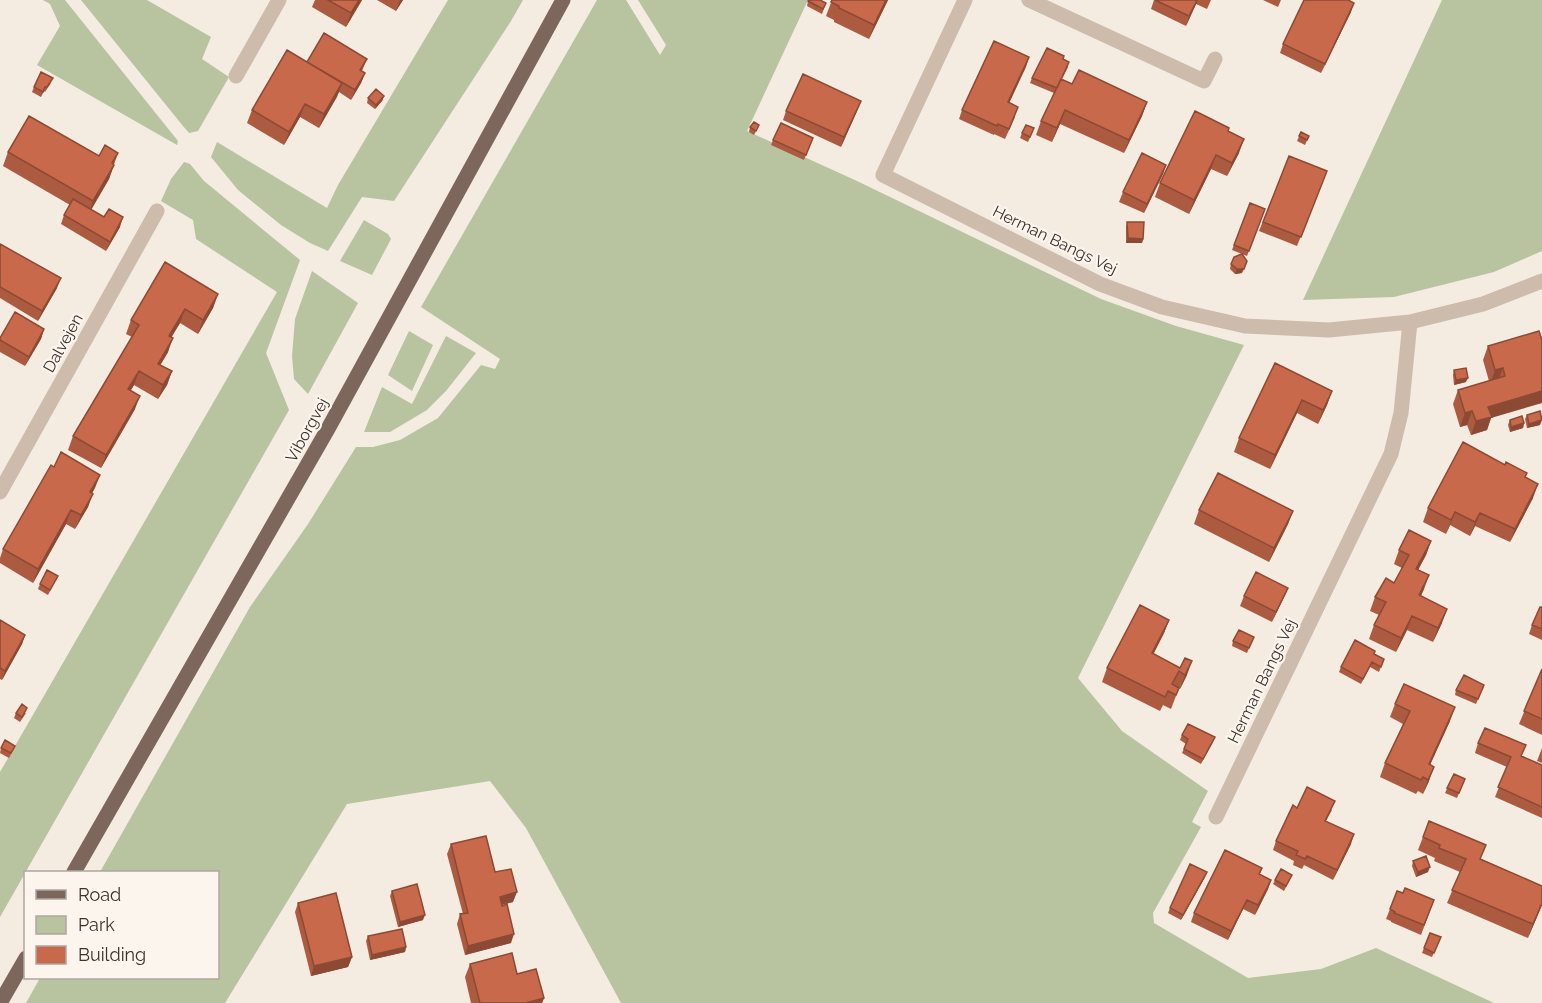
<svg xmlns="http://www.w3.org/2000/svg" width="1542" height="1003" font-family="Raleway,sans-serif">
<rect width="100%" height="100%" fill="#f4ebe1"/>
<path fill="#b8c4a0" d="M43,0H65L178,141L177,145L37,65L60,26L50,4Z
M81,0H147L211,37L202,59L229,77L198,131L189,133L183,126Z
M448,0H523L511,21L394,201L362,197L328,251L310,243L281,225L238,190L211,157L217,142L327,208L338,185Z
M597,0H626L660,55L666,45L638,0H808L747,131L857,181L1101,299L1176,326L1244,345L1078,678L1122,731L1208,791L1192,822L1201,827L1153,913L1154,923L1248,978L1321,969L1376,948L1494,1003H621L526,828L490,781L347,804L225,1003H26L40,978H218V872H100L250,607L308,524L356,447H373L400,440L438,418L481,365L495,369L500,359L421,307Z
M1442,0H1542V251L1494,272L1394,297L1303,300Z
M184,162L190,164L204,181L300,260L266,353L289,410L0,917V772L277,292L196,239L193,220L161,201L171,179Z
M364,220L388,234L391,239L372,275L340,261Z
M312,271L358,303L308,394L294,379L292,356L295,319Z
M409,331L433,345L412,391L388,375Z
M446,336L476,353L446,391L427,410L390,432H364L382,387L412,404Z"/>
<g fill="none" stroke-linecap="round" stroke-linejoin="round">
<path stroke="#cdbbac" stroke-width="15" d="M965,0L883,175L1100,284L1162,307L1245,326L1329,330L1410,322L1483,304L1542,281
M1029,0L1204,81L1215,59
M236,76L279,0
M0,492L157,211
M1216,817L1391,454L1401,413L1410,322"/>
<path stroke="#7d675c" stroke-width="15" d="M74,872L329,427L563,0
M0,1003L26,958"/>
</g>
<path fill="#ac5a40" d="M315,0H362L346,27L312,7Z
M377,0H403L396,11Z
M832,0H888L869,39L834,22V20L826,16Z
M1154,0H1211L1207,9L1196,4L1186,26L1151,9Z
M1263,0H1281L1278,7Z
M808,1L826,3L822,14L807,6Z
M1351,12L1321,73L1280,53L1283,44Z
M1029,57L1009,103L1015,117L1005,139L994,134V135L959,119L962,110Z
M367,59L362,71L365,73L361,83L351,100L339,92L319,128L300,117L284,145L247,123L252,110L307,62Z
M1063,59L1068,67L1062,79L1072,84L1147,102L1142,116L1124,153L1060,124L1052,142L1036,135L1041,121L1054,93L1030,83L1032,78Z
M51,83L45,92L44,91L41,97L32,92L34,87Z
M384,96L382,101L375,109L367,103L368,98Z
M786,111H857L841,147L783,120Z
M759,125L754,135L749,132L750,127Z
M1228,131L1239,153L1227,176L1211,169L1189,214L1155,197L1160,183Z
M1301,132L1309,136L1305,145L1297,141Z
M1022,133H1032L1028,142L1020,138Z
M813,138L804,160L771,145L773,140Z
M8,152L99,156L118,153L109,179L91,210L120,227L106,251L61,224L64,215L70,205L3,166Z
M1289,156L1327,171L1297,246L1259,231Z
M1166,165L1163,174L1144,213L1119,202L1123,192Z
M1250,203L1265,209L1247,256L1232,250Z
M1127,222L1143,239L1142,243H1126V227Z
M0,244L57,288L38,321L0,298Z
M1231,264L1242,273L1235,274L1230,269Z
M218,294L213,308L198,334L180,323L171,337L168,352L160,365L172,371L167,385L158,399L134,385L131,390L135,409L101,468L68,450L73,436L132,337L126,334L131,320Z
M44,329L41,339L25,366L0,352V338Z
M1539,331L1491,418L1487,430L1471,435L1467,425L1460,427L1453,404L1458,390L1489,381L1483,360L1488,346Z
M1275,363L1332,391L1327,405L1318,424L1297,413L1270,469L1234,452L1239,438Z
M1454,370L1466,382L1454,385L1453,375Z
M1527,415L1540,425L1527,428L1525,419Z
M1510,420L1524,423L1523,428L1510,432L1508,425Z
M54,467L100,475L92,493L88,507L75,529L66,524L33,583L0,563V558L3,549Z
M1525,477L1533,498L1510,542L1475,526L1470,536L1450,525L1446,534L1423,522L1428,508Z
M1199,510L1293,511L1288,524L1269,562L1194,524Z
M1431,541L1426,555L1418,570L1424,589L1421,596L1442,623L1433,642L1407,630L1396,652L1369,639L1374,625L1379,615L1370,611L1375,597L1394,583L1402,568L1394,564L1399,550Z
M58,576L48,595L38,589L40,584Z
M1288,588L1284,597L1272,622L1240,606L1244,596Z
M1542,607V640L1529,634L1532,625Z
M0,620L25,635L22,644L2,680L0,679Z
M1169,620L1164,633L1153,654L1187,675L1180,689L1174,685L1179,688L1171,709L1163,705L1160,711L1102,682L1107,668Z
M1254,637L1247,653L1232,646L1233,641Z
M1384,659L1379,672L1370,667L1361,684L1339,672L1341,667Z
M1542,669V735L1519,724Z
M1484,685L1476,704L1455,695L1456,690Z
M1395,704L1450,721L1430,765L1429,781L1423,794L1418,791L1416,794L1380,777L1385,763L1403,724L1390,717Z
M16,713H26L20,722L14,718Z
M1182,735L1213,742L1201,764L1182,753L1186,744L1180,740Z
M1478,743L1522,756L1542,765V818L1495,797L1507,767L1475,753Z
M15,746L9,758L0,753L1,748Z
M1542,748V763L1537,761Z
M1454,774L1465,779L1457,798L1445,793Z
M1297,808L1332,810L1326,821L1351,844L1333,880L1304,865L1302,869L1293,865L1294,861L1273,850L1276,841Z
M1423,837L1481,859L1542,886V905L1528,938L1447,903L1460,872L1434,861L1435,858L1418,850Z
M451,844L495,872L513,902L502,905L511,943L465,955L457,924L460,914H463L447,854Z
M1413,861L1428,872L1416,877L1412,866Z
M1262,868L1260,874L1271,880L1268,889L1255,915L1243,909L1228,940L1191,922L1194,913Z
M1292,875L1284,891L1273,884L1275,880Z
M1205,877L1181,920L1168,913L1170,908Z
M392,891L423,920L398,927L390,896Z
M1403,893L1434,900L1421,935L1391,922V921L1386,919L1390,909Z
M298,903L352,957L348,967L311,976L295,912Z
M1430,933L1441,937L1432,957L1422,953Z
M368,936L406,947L405,952L370,960L366,941Z
M470,964L517,974L544,998L542,1003H471L465,977Z"/>
<path fill="#8c4a34" d="M359,0H362L346,27L351,13Z
M400,0H403L396,11Z
M886,0H888L869,39L874,25Z
M1197,0L1196,4L1186,26L1189,16Z
M1354,3L1351,12L1321,73L1325,64Z
M1029,57L1026,67L1005,112L1008,102Z
M365,73L361,83L351,100L355,90Z
M342,83L337,97L319,128L324,114Z
M384,96L382,101L375,109L376,105Z
M861,101L857,111L841,147L844,137Z
M1147,102L1142,116L1124,153L1129,140Z
M305,104L300,117L284,145L289,132Z
M1065,110L1060,124L1052,142L1057,128Z
M1244,139L1239,153L1227,176L1232,163Z
M1216,155L1211,169L1189,214L1194,200Z
M114,165L109,179L88,215L93,201Z
M1166,165L1163,174L1144,213L1147,204Z
M123,217L120,227L106,251L110,242Z
M1128,238L1143,239L1142,243H1126Z
M1237,269H1244L1242,273L1235,274Z
M61,278L57,288L38,321L42,311Z
M218,294L213,308L198,334L203,320Z
M185,309L180,323L164,350L169,336Z
M44,329L41,339L25,366L29,357Z
M173,338L168,352L153,378L158,364Z
M1503,368L1498,381L1490,384L1495,370Z
M139,371L134,385L123,403L128,389Z
M172,371L167,385L158,399L163,385Z
M1468,378L1466,382L1454,385L1456,380Z
M1332,391L1327,405L1318,424L1323,410Z
M1542,391V403L1491,418L1487,430L1471,435L1476,421L1488,407Z
M140,396L135,409L101,468L106,455Z
M1302,400L1297,413L1270,469L1275,455Z
M1472,411L1467,425L1460,427L1465,413Z
M1542,420L1540,425L1527,428L1529,424Z
M1524,423L1523,428L1510,432L1511,427Z
M100,475L95,488L85,506L90,492Z
M1538,484L1533,498L1510,542L1515,529Z
M93,494L88,507L75,529L81,515Z
M71,510L66,524L33,583L38,569Z
M1293,511L1288,524L1269,562L1274,548Z
M1455,512L1450,525L1446,534L1451,520Z
M1480,513L1475,526L1470,536L1475,522Z
M1431,541L1426,555L1411,583L1416,569Z
M1429,575L1424,589L1414,609L1419,595Z
M1288,588L1284,597L1272,622L1276,612Z
M1447,609L1442,623L1433,642L1438,628Z
M1412,616L1407,630L1396,652L1401,638Z
M1169,620L1164,633L1147,667L1152,653Z
M25,635L22,644L2,680L5,671Z
M1192,661L1187,675L1180,689L1185,675Z
M1455,707L1450,721L1424,778L1429,764Z
M1434,767L1429,781L1423,794L1428,780Z
M1354,834L1351,844L1333,880L1337,870Z
M1430,867L1428,872L1416,877L1418,872Z
M1207,872L1205,877L1181,920L1183,915Z
M1271,880L1268,889L1255,915L1258,905Z
M517,892L513,902L496,906L500,897Z
M1247,900L1243,909L1228,940L1231,931Z
M1542,903V905L1528,938L1533,924Z
M425,915L423,920L398,927L400,922Z
M514,934L511,943L465,955L468,946Z
M406,947L405,952L370,960L372,955Z
M352,957L348,967L311,976L314,966Z
M544,998L542,1003H526Z"/>
<path fill="#c8694b" stroke="#8c4a34" stroke-width="1.5" d="M328,0H359L351,13Z
M809,0H820L826,3L823,9L808,1Z
M832,0H886L874,25L839,8V6L831,2Z
M1155,0H1197L1189,16Z
M1304,0H1348L1354,3L1325,64L1283,44Z
M324,33L367,59L360,70L365,73L355,90L307,62Z
M994,41L1029,57L1008,102L1018,107L1009,129L998,124L997,126L962,110Z
M1047,48L1064,56L1063,59L1069,62L1057,88L1032,78Z
M287,50L342,83L324,114L305,104L289,132L252,110Z
M1079,70L1147,102L1129,140L1065,110L1057,128L1041,121L1061,79L1072,84Z
M41,72L53,78L47,87H45L43,92L34,87Z
M803,74L861,101L844,137L786,111Z
M376,89L384,96L376,105L368,98Z
M1195,111L1229,128L1228,131L1244,139L1232,163L1216,155L1194,200L1160,183Z
M29,116L99,156L105,145L118,153L112,163L114,165L93,201L8,152Z
M754,122L759,125L756,131L750,127Z
M781,123L813,138L806,155L773,140Z
M1026,125L1034,128L1030,137L1022,133Z
M1301,132L1309,136L1307,140L1299,136Z
M1142,153L1166,165L1147,204L1123,192Z
M1289,156L1327,171L1301,237L1263,222Z
M73,199L104,217L109,209L123,217L110,242L64,215Z
M1250,203L1265,209L1249,251L1234,245Z
M1127,222H1144L1143,239L1128,238Z
M0,244L61,278L42,311L0,287Z
M1242,254L1247,261L1244,269H1237L1231,264L1234,257Z
M165,262L218,294L203,320L185,309L169,336L173,338L158,364L172,371L163,385L139,371L128,389L140,396L106,455L73,436L139,325L131,320Z
M15,312L44,329L29,357L0,340V338Z
M1539,331L1542,340V391L1488,407L1492,417L1476,421L1472,411L1465,413L1458,390L1505,376L1503,368L1495,370L1488,346Z
M1275,363L1332,391L1323,410L1302,400L1275,455L1239,438Z
M1466,368L1468,378L1456,380L1454,370Z
M1540,411L1542,420L1529,424L1527,415Z
M1522,416L1524,423L1511,427L1510,420Z
M1463,442L1505,465L1506,462L1527,473L1525,477L1538,484L1515,529L1480,513L1475,522L1455,512L1451,520L1428,508Z
M61,452L100,475L90,492L93,494L81,515L71,510L38,569L3,549L51,465L54,467Z
M1218,473L1293,511L1274,548L1199,510Z
M1409,530L1431,541L1416,569L1429,575L1419,595L1447,609L1438,628L1412,616L1401,638L1374,625L1386,602L1375,597L1386,578L1394,583L1409,555L1399,550Z
M47,570L58,576L50,590L40,584Z
M1256,572L1288,588L1276,612L1244,596Z
M1140,605L1169,620L1152,653L1180,668L1185,658L1192,661L1185,675L1179,671L1172,684L1179,688L1176,695L1168,691L1165,697L1107,668Z
M1540,607H1542V629L1532,625Z
M0,620L25,635L5,671L0,668Z
M1239,630L1254,637L1249,648L1233,641Z
M1355,640L1375,651L1374,654L1384,659L1381,667L1372,662L1363,679L1341,667Z
M1542,669V719L1524,711Z
M1464,675L1484,685L1478,699L1456,690Z
M1404,684L1455,707L1429,764L1434,767L1428,780L1423,777L1421,780L1385,763L1410,711L1395,704Z
M22,704L27,708L22,717L16,713Z
M1188,724L1215,737L1203,759L1184,749L1188,739L1182,735Z
M1485,728L1526,745L1521,756L1542,765V807L1498,787L1511,757L1478,743Z
M5,740L15,746L11,753L1,748Z
M1454,774L1465,779L1459,793L1447,788Z
M1307,787L1335,801L1325,821L1354,834L1337,870L1307,856L1305,859L1296,855L1298,851L1276,841L1293,805L1297,808Z
M1429,821L1486,845L1480,859L1542,886V903L1533,924L1452,890L1466,859L1439,848L1440,845L1423,837Z
M486,836L495,872L511,869L517,892L500,897L502,906L507,904L514,934L468,946L460,914L468,913L451,844Z
M1225,850L1262,868L1259,874L1271,880L1258,905L1247,900L1231,931L1194,913Z
M1426,856L1430,867L1418,872L1413,861Z
M1190,864L1207,872L1183,915L1170,908Z
M1281,869L1292,875L1286,886L1275,880Z
M417,884L425,915L400,922L392,891Z
M1405,888L1434,900L1424,925L1394,913L1395,912L1390,909L1397,891L1403,893Z
M336,893L352,957L314,966L298,903Z
M402,929L406,947L372,955L368,936Z
M1430,933L1441,937L1434,953L1424,948Z
M512,953L517,974L536,969L544,998L526,1003H480L470,964Z"/>
<g text-anchor="middle" dominant-baseline="central" stroke-width="4.5" stroke-linejoin="round" paint-order="stroke">
<g font-size="16" fill="#3b302b" stroke="#fbf5ee">
<text transform="translate(1055 240) rotate(26)">Herman Bangs Vej</text>
<text transform="translate(63 343) rotate(-61)">Dalvejen</text>
<text transform="translate(307 430) rotate(-61)">Viborgvej</text>
<text transform="translate(1262 681) rotate(-64)">Herman Bangs Vej</text>
</g>
</g>
<rect x="24" y="871" width="195" height="108" fill="#fbf5ee" stroke="#aea6a0" stroke-width="1.5"/>
<rect x="36" y="890" width="30" height="9" fill="#7d675c" stroke="#aea6a0" stroke-width="1.5"/>
<text x="78" y="901" font-size="18" fill="#3b302b">Road</text>
<rect x="36" y="916" width="30" height="18" fill="#b8c4a0" stroke="#aea6a0" stroke-width="1.5"/>
<text x="78" y="931" font-size="18" fill="#3b302b">Park</text>
<rect x="36" y="946" width="30" height="18" fill="#c8694b" stroke="#aea6a0" stroke-width="1.5"/>
<text x="78" y="961" font-size="18" fill="#3b302b">Building</text>
</svg>
